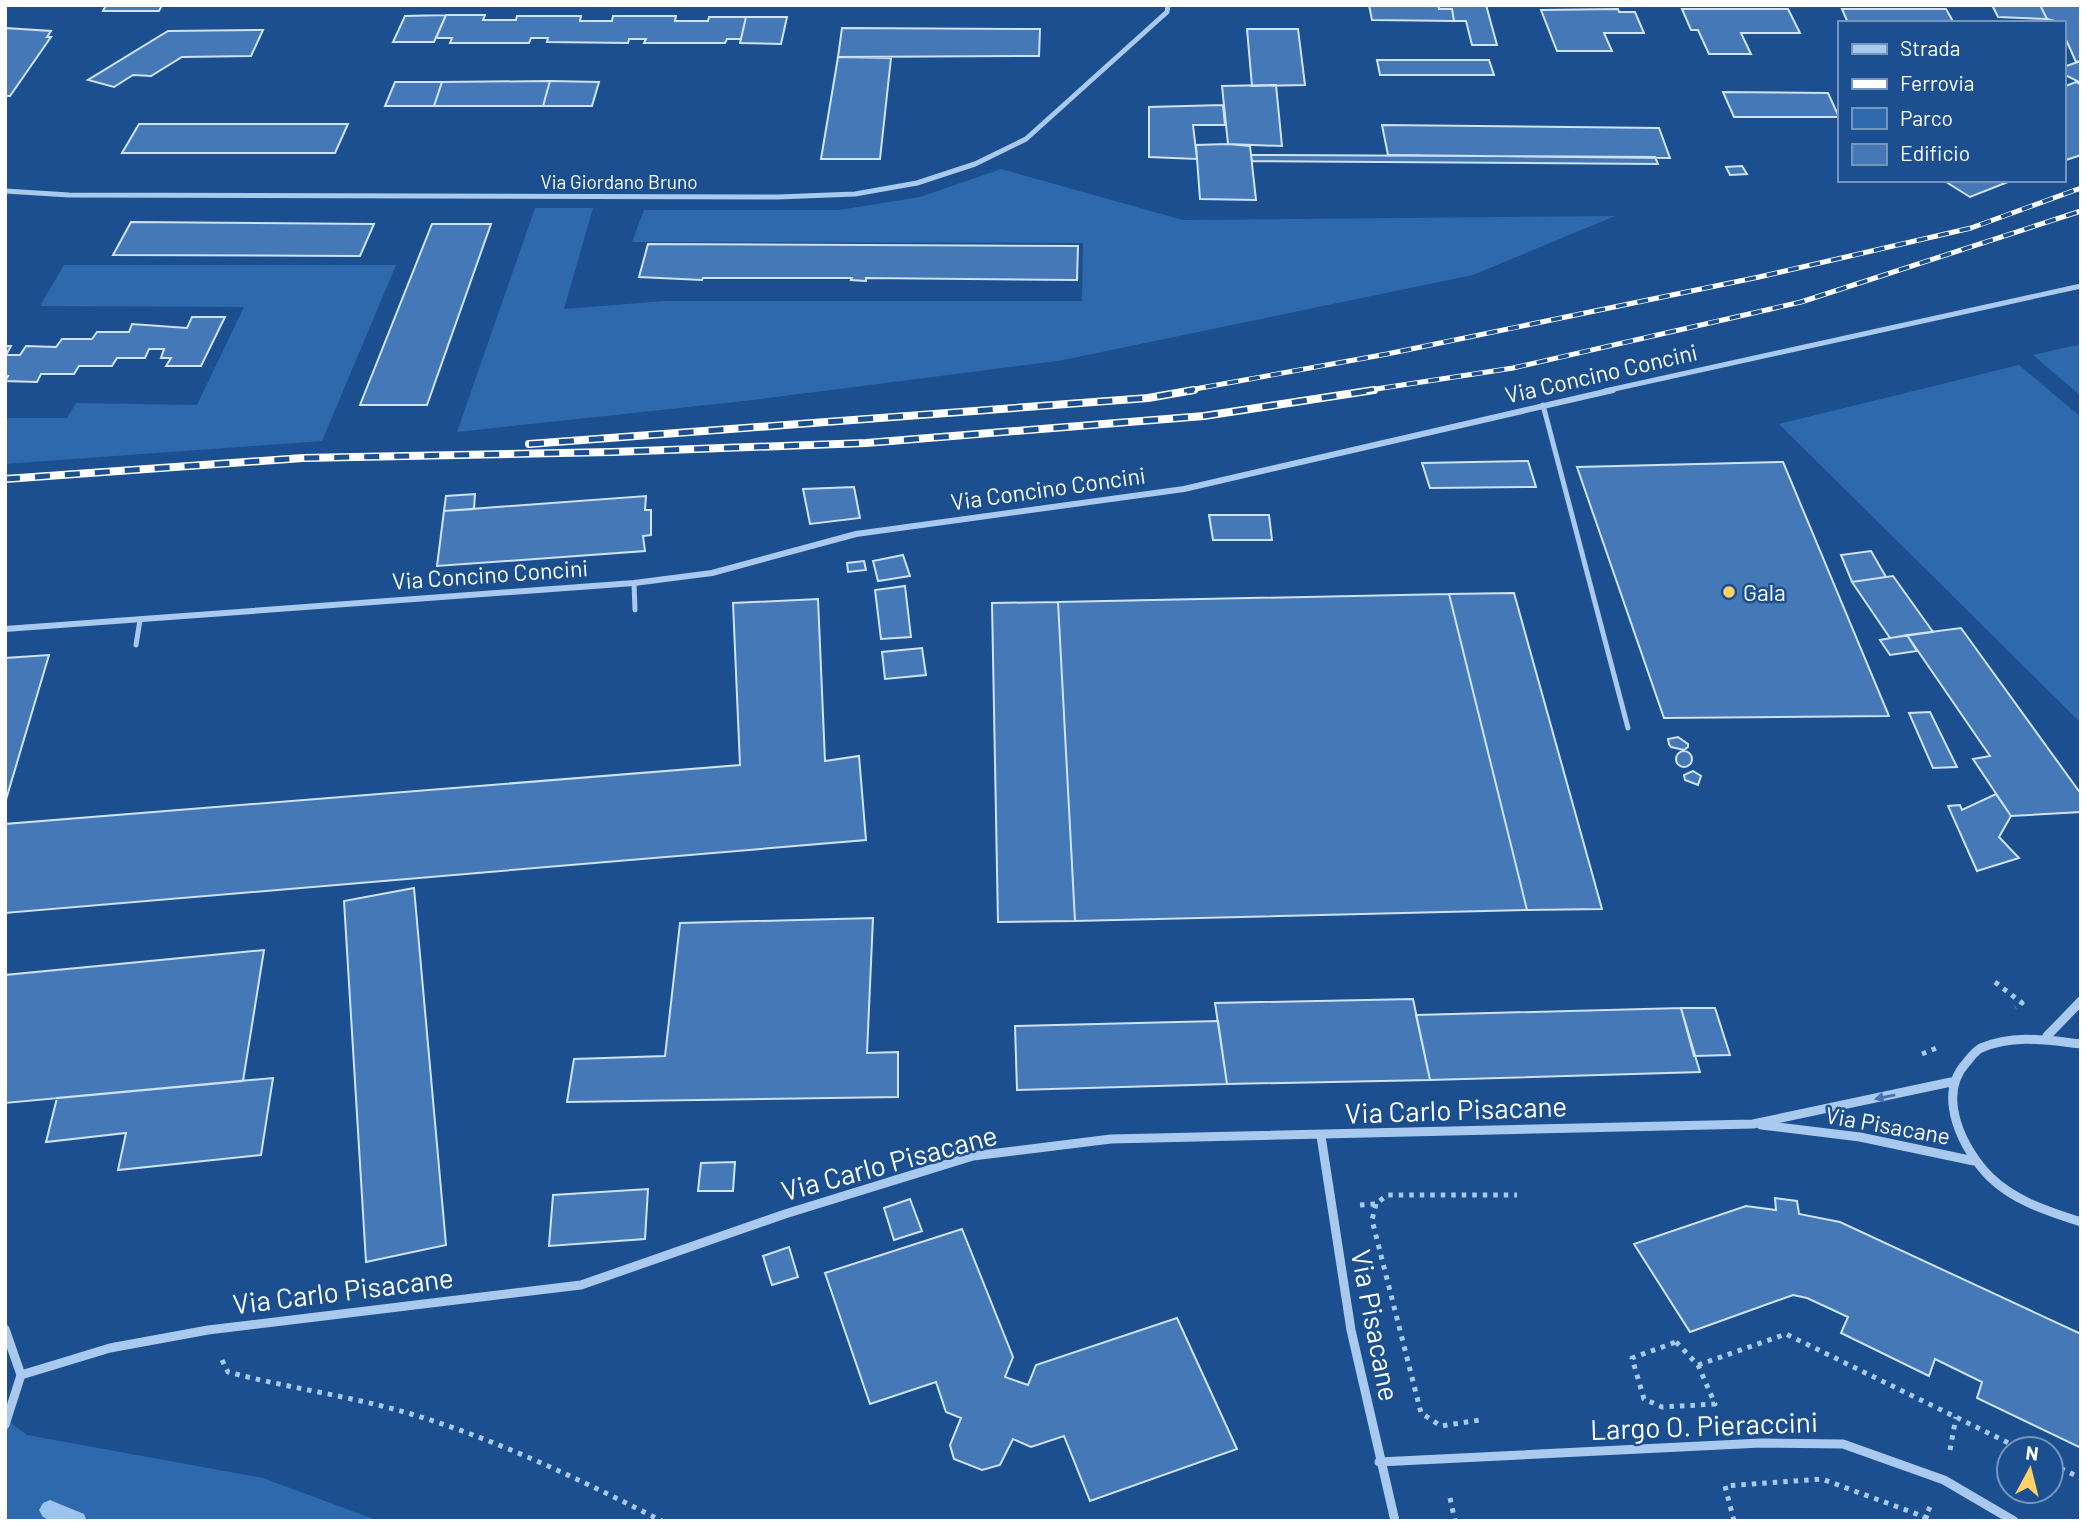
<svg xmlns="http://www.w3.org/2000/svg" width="2086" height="1526" font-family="Barlow,sans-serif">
<rect width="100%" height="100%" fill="#1b4f8f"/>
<path fill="#2e69ad" d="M1001,169L1183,220L1615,216L1473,275L1058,361L753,400L457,432L535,208H593L564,309L664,301H1082L1083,243L632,242L644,210H839L920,197Z
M64,265H396L322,441L5,464V418H67L76,403L197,405L244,307L40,306Z
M2081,344V396L2033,355Z
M2019,365L2081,417V723L1779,424Z
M5,1419L27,1435L263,1478L379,1521H5Z"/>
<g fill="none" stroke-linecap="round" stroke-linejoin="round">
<path fill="#9cc4f0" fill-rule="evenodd" d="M50,1500L84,1514L87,1521H51L43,1517L39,1510L43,1503Z"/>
</g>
<path fill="#4478b7" stroke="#cfe3fa" stroke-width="2" d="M106,5H162L159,11H103Z
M1369,5H1438L1439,9H1452L1454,21L1372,20Z
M1438,5H1486L1497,45H1472L1466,21H1454L1452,9H1439Z
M1992,5H2040L2047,19L1998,17Z
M2040,5H2081V61L2076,62L2063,33V23L2047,19Z
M1618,9L1619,12H1635L1644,33H1604L1612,51H1557L1541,10Z
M1682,9H1788L1800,33H1741L1751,54H1709L1698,30H1691Z
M1842,9H1946L1954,23H1848Z
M446,15L434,42H393L405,16Z
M446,15H485L483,20H516L517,16H581L580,21H612L613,16H676L675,21H708L709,17H746L741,39H727L725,43H644L646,39H629L628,43L547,42L548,38H531L529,43H450L452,38H436Z
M746,17H787L781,44L740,43Z
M5,28L51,31L47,37H51L10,96H5Z
M842,28L1040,29L1039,56L838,57Z
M1247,29H1298L1305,85L1252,86Z
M263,30L251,56L182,57L151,76L133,75L114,87L88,80L168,31Z
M838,57L891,58L880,159H821Z
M1377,60H1489L1494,75H1380Z
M2081,61V83L2063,74V67Z
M550,81L543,106H434L442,82Z
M550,81L599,82L592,106H543Z
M395,82H442L434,106H385Z
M2076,82L2081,85V155L2063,161V87Z
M1276,85L1282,146L1228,144L1222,86Z
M1723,92L1828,93L1839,117H1734Z
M1223,105L1225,125H1193L1197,159L1149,157V107Z
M139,124H348L335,153H122Z
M1382,125L1659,128L1670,158L1388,155Z
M1228,144L1250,146L1256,200L1200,199L1196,145Z
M1251,155L1655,157L1658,164L1252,161Z
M1742,166L1747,174L1730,175L1726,167Z
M1943,180H2013L1970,197Z
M131,222L374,224L360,256L113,255Z
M432,224H491L427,405H360Z
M648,244L1078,246L1077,280L866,278V281L851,280L852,278H703L702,280L639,277Z
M192,317H225L201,366H166L171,358H161L164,349H149L145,358H117L112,366H79L74,374H41L37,382L5,381L8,376H5V346H11L6,355H20L26,346L56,347L62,339H92L97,332H129L132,324L187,328Z
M1528,461L1536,487L1430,488L1422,463Z
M1783,462L1889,716L1664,718L1577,467Z
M854,487L860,518L810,524L803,489Z
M475,494L474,509L444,511L446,496Z
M646,496L645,510H651V535L643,536L645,551L437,566L444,511Z
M1209,515H1269L1272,540H1213Z
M1871,551L1886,577L1852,582L1841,555Z
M903,555L910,576L878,581L873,561Z
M864,561L866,570L848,572L847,563Z
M1893,576L1933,632L1890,638L1852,582Z
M905,586L911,637L881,639L875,590Z
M1514,593L1602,909L1527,910L1449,594Z
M1449,594L1527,910L1075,921L1058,602Z
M818,599L825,761L859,756L866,840L5,913V824L740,765L733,603Z
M1058,602L1075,921L998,922L992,603Z
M1961,628L2081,794V812L2011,816L1973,759L1990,756L1907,635Z
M1907,635L1917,651L1890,655L1880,640Z
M922,648L926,675L885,679L882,652Z
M49,655L5,803V658Z
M1930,712L1957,767L1933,768L1909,713Z
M1678,737L1688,744V747L1684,750L1671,747L1669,744L1668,739Z
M1676 759a8 8 0 1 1 16 0a8 8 0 1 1-16 0Z
M1693,771L1701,776L1698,785L1685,780L1684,775Z
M1996,794L2011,816L1999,837L2019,858L1977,871L1948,806L1960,805L1962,810Z
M414,888L446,1245L366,1262L344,901Z
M873,918L867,1053L898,1052V1097L567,1102L574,1059L665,1056L680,923Z
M264,950L243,1081L5,1103V975Z
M1413,999L1430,1080L1227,1084L1215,1003Z
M1681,1008L1700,1072L1430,1080L1416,1015Z
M1681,1008H1715L1730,1055L1694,1056Z
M1218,1021L1227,1084L1017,1090L1015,1026Z
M273,1078L261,1155L118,1170L126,1133L46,1142L57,1098Z
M735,1162L733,1191H698L701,1163Z
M648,1189L645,1239L549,1246L553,1195Z
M1775,1198L1797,1201L1799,1214L1840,1222L2081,1334V1448L1977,1398L1982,1382L1935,1359L1929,1376L1841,1333L1848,1317L1807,1298L1793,1295L1690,1332L1634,1244L1746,1206L1776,1210Z
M910,1199L922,1231L894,1240L884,1208Z
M962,1229L1013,1357L1005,1377L1028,1385L1036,1365L1177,1318L1237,1449L1090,1501L1064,1436L1031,1447L1013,1439L1000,1465L982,1470L954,1459L950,1445L961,1418L946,1412L936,1382L870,1404L825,1273Z
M789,1247L798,1277L772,1285L763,1256Z"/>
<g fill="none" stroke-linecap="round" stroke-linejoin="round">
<path stroke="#a9c9ee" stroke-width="5" stroke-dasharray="4.5 6" stroke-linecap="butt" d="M1995,982L2022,1003L2015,1007
M1922,1054L1939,1047
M1376,1204L1372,1220L1421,1413L1441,1426L1480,1420
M1360,1205L1376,1204L1387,1195H1517
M1676,1342L1698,1365L1715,1404L1662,1407L1644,1399L1632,1358Z
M222,1360L228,1372C288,1388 351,1396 411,1414C498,1440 581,1480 662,1521
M1698,1365L1786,1334L2021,1449
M1950,1450L1956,1417
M2051,1464L2081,1478
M1450,1498L1455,1521
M1930,1507L1925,1517L1934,1521
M1734,1521L1725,1486L1822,1479L1925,1517L1924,1521"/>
<path stroke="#a9c9ee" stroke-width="5" d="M1543,405L1628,728
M634,583L635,610
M136,645L140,620"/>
<path stroke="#a9c9ee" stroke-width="5" d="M5,191L69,195L778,197L855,194L917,183L975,164L1026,139L1167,12L1168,5
M1605,391L2081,286"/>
<path stroke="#a9c9ee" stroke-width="6" d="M5,629L634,583L712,573L856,534L1184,489L1613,390"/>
<path stroke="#a9c9ee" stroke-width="9" d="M2047,1036L2081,1001
M2081,1044C2046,1040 2014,1034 1981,1048C1975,1051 1970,1058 1966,1063C1936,1096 1963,1150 1990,1177C2016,1202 2048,1211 2081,1222
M1761,1125L1860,1137L1974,1161
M1321,1136L1351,1330L1395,1521
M5,1329L21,1375
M21,1375L110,1348L208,1330L581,1285L785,1214L973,1156L1111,1139L1753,1124L1951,1082
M5,1425L21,1375
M1379,1462L1761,1443L1843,1444L1944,1480L2014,1521"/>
<g stroke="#fff" stroke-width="5">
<path id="rail-far1" d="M1184,391L1387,354L1759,277L1971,228L2081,188
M1363,391L1513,368L1801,302L2081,211"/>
</g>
<g stroke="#fff" stroke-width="8">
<path id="rail" d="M529,444L1148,398L1194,390
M5,479L303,458L612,452L866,443L1204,416L1374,390"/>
</g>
<use href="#rail-far1" stroke="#1b4f8f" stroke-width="3.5" stroke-dasharray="11" stroke-linecap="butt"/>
<use href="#rail" stroke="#1b4f8f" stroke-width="5" stroke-dasharray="15" stroke-linecap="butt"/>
</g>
<defs><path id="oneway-solid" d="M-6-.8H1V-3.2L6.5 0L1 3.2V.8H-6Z" transform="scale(1.75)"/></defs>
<use fill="#4674ac" href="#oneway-solid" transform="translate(1885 1097) rotate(168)"/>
<circle fill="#ffd166" stroke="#1b4f8f" stroke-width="2.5" cx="1729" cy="592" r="7"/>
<g text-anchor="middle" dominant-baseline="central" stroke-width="5" stroke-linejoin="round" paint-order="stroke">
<g font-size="19" fill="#fff" stroke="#1b4f8f">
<text x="619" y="181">Via Giordano Bruno</text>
</g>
<g font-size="23" fill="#fff" stroke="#1b4f8f">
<text transform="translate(1601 373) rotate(-13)">Via Concino Concini</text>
<text transform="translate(1048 488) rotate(-8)">Via Concino Concini</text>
<text transform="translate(490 574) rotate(-4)">Via Concino Concini</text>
<text transform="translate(1888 1125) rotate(10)">Via Pisacane</text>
</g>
<g font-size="23" fill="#fff" stroke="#1b4f8f" text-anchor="start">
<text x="1743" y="592">Gala</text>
</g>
<g font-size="28" fill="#fff" stroke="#1b4f8f">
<text transform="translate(1456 1109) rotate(-2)">Via Carlo Pisacane</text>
<text transform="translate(889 1162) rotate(-15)">Via Carlo Pisacane</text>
<text transform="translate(343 1290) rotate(-7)">Via Carlo Pisacane</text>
<text transform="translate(1376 1325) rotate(79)">Via Pisacane</text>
<text transform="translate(1704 1425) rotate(-2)">Largo O. Pieraccini</text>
</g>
</g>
<rect width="2086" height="1526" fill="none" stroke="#ffffff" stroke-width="14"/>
<rect x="1838" y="21" width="228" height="161" fill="#1b4f8f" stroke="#7695bc" stroke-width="2"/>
<rect x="1852" y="44" width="35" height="10" fill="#a9c9ee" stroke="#7695bc" stroke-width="2"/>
<text x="1900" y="56" font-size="21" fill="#ffffff">Strada</text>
<rect x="1852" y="79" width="35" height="10" fill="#ffffff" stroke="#7695bc" stroke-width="2"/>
<text x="1900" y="91" font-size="21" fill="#ffffff">Ferrovia</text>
<rect x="1852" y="108" width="35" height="21" fill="#2e69ad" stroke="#7695bc" stroke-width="2"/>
<text x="1900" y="126" font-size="21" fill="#ffffff">Parco</text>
<rect x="1852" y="144" width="35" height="21" fill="#4478b7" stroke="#7695bc" stroke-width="2"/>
<text x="1900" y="161" font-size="21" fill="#ffffff">Edificio</text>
<g transform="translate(2030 1470) rotate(7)"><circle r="33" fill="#1b4f8f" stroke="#7695bc" stroke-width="2"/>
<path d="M0-5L12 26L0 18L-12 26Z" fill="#ffd166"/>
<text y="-10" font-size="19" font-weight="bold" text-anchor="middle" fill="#ffffff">N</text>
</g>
</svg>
